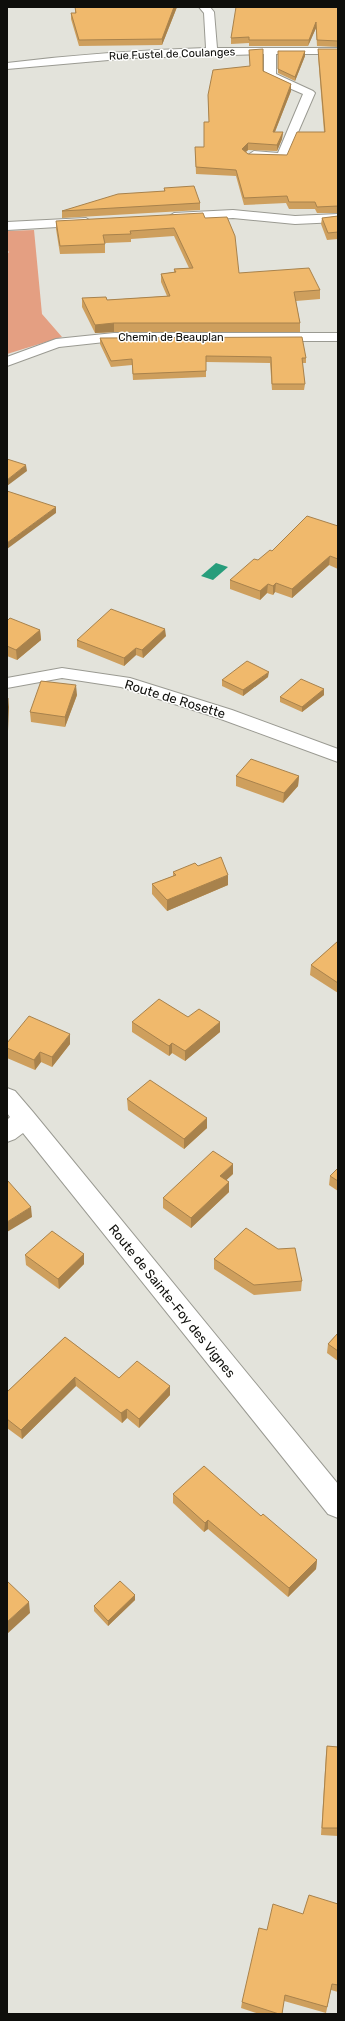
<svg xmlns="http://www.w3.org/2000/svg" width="345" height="2021" font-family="Rubik,sans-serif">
<rect width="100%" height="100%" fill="#e3e3db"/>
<path fill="#e49f82" d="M34,230L42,314L62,337L7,354V254L9,252L7,250V231Z"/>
<path fill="#279d7b" d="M216,563L228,567L213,580L201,576Z"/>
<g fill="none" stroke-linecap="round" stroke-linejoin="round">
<g stroke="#9a9a92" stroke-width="2">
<path id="minor" d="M199,7H210L214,12L217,48H338V54H276V74L313,91L315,93L286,160L254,159L248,155L254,151L278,153L303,94L266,78L264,76V54L131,58L7,69V63C73,55 139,50 206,48L204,13Z
M233,210L295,216L338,214V222L295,224L233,218L174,221L168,217L174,213Z
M86,218L92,222L91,225L7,230V222Z
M114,333H338V341H114L59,347L7,366V357L56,339Z
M62,668L130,678L232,710L338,749V762L218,718L121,687L62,678L7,688V678Z
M7,1088L15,1091L33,1112L338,1484V1518L328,1514L23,1133L15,1139L7,1142V1120L10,1117L7,1113Z"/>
</g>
<use href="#minor" fill="#fff" fill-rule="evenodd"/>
</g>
<path fill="#ce9f5d" d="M75,7H177L162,45L79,46L71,19V13H75Z
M338,7V47L317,46L316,28L308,46H249V43L231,44V38Z
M318,49H338V213H317L315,209H289L286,203L244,205L236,176L196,174L195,147H204L209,122L208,95L250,66L249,50L263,71L291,84V91L275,132H283L282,139L277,151L248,150L246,152L248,154L287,155L324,132L318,56Z
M278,51H305V56L295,81L278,73Z
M164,188L200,203V210L62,218V211L164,191Z
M338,216V239L327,240L321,224L322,218Z
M205,218L239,273L320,290V299L296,301L300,323V332H114L95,333L82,307V298L107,300L167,296L161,282V274L174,272V269L189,268L174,236L131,239V242L105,243V253L60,254L56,229V221Z
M100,338L306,358V363H302L305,384L304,390H272L270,363L206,362V377L133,380L132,365L111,367L100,344Z
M338,526V569L329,565L292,598L275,592L273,595L267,593L260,600L230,589V580L272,551Z
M7,621L40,630L41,640L17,660L7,656Z
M166,636L143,658L136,655L124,666L77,647V640Z
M268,677L243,696L222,686V680Z
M324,689V695L302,712L280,702V697Z
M77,695L65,727L31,722L30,712Z
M236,776H299L298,786L283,803L236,786Z
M198,866L228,885L167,911L152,894V884L173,876V872Z
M338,941V993L310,975L311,965Z
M188,1017L220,1032L185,1061L172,1053L169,1056L132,1032V1022Z
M7,1043L70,1044L52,1067L41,1062L35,1070L7,1058Z
M127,1099L207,1118V1128L184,1149L128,1110Z
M338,1168V1191L329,1185L330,1176Z
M233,1174L226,1180L229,1182V1192L191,1228L163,1208V1198Z
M84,1254V1264L59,1289L26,1265L25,1255Z
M214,1259L302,1281L301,1291L254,1295L214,1269Z
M338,1333V1361L327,1353L328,1344Z
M65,1337L119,1378L170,1395L139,1428L127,1418L122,1423L76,1386L22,1439L7,1428V1392Z
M173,1494L261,1516L317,1560L316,1569L288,1597L208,1529L204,1532L173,1503Z
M135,1595V1600L108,1626L94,1611V1606Z
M327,1746L338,1747V1836L321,1835L326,1754Z
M338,1904V1992L331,1990L326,2013L284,2001L282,2014H259L241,2008L242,2002L267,1930L303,1914Z"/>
<path fill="#a8824c" d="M174,7H177L162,45V39Z
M316,22V28L308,46L309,40Z
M305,51V56L295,81V77Z
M291,84V91L272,139L273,132Z
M283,132L282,139L277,151V145Z
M248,143V150L242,155V149Z
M114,323V332L95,333V325Z
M26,465L27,471L7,486V480Z
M56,507V513L7,549V543Z
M330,556L329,565L292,598V589Z
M276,583L275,592L273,595V586Z
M268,584L267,593L260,600V591Z
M165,629L166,636L143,658L142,650Z
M40,630L41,640L17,660L16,650Z
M136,648V655L124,666V658Z
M269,672L268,677L243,696V690Z
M76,685L77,695L65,727V717Z
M324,689V695L302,712V707Z
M8,698L9,707L8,731L7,722Z
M299,776L298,786L283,803L284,793Z
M228,875V885L167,911V900Z
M220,1022V1032L185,1061V1051Z
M70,1034V1044L52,1067V1057Z
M172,1043V1053L169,1056V1046Z
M40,1052L41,1062L35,1070L34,1060Z
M207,1118V1128L184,1149V1139Z
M233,1164V1174L219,1187L220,1176Z
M229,1182V1192L191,1228V1218Z
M31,1207L32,1217L7,1232V1222Z
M84,1254V1264L59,1289L58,1279Z
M75,1377L76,1386L22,1439L21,1430Z
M170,1386V1395L139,1428V1419Z
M127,1409V1418L122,1423L121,1413Z
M208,1520V1529L204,1532L205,1523Z
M317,1560L316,1569L288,1597L289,1588Z
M135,1595V1600L108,1626V1621Z
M29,1602L30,1613L7,1634V1622Z"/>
<path fill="#f0b96c" stroke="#a8824c" d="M75,7H174L162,39L79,40L71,13H76Z
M236,7H338V41L317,40L316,22L309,40H249V37L231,38Z
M263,49V71L291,84L273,132H283L277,145L248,143L242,149L248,154L287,155L297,132H325L318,49H338V206L317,207L315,202H289L287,196L244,198L236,170L196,167L195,147H204V122H209L208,95L213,70L250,66L249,50Z
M278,51H305L295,77L278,69Z
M194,186L200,203L62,211L118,194L165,191L164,188Z
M203,213L205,218L227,217L235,236L239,273L309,268L320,290L294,292L300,323H114L95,325L82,298L106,297L107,300L170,296L161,274L176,272L174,269L193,268L174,228L130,231L131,234L103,235L105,244L60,246L56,221Z
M338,216V232L328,233L322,218Z
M302,337L306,358H302L305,384H272L271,357L206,356V371L133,374L132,359L111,361L100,338Z
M7,459L26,465L7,480Z
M7,491L56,507L7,543Z
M307,516L338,526V559L330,556L292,589L276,583L273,586L268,584L260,591L230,580L254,559L258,560L270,550L272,551Z
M111,609L165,629L142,650L136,648L124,658L77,640Z
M10,618L40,630L16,650L7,646V621Z
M247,661L269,672L243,690L222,680Z
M301,679L324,689L302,707L280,697Z
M41,681L76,685L65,717L30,712Z
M7,698H8L7,722Z
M251,759L299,776L284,793L236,776Z
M221,857L228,875L167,900L152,884L176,875L173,872L195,863L198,866Z
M338,941V983L311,965Z
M159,999L188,1017L199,1009L220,1022L185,1051L172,1043L169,1046L132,1022Z
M29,1016L70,1034L52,1057L40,1052L34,1060L7,1048V1043Z
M150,1080L207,1118L184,1139L127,1099Z
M213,1151L233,1164L220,1176L229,1182L191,1218L163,1198Z
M338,1168V1181L330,1176Z
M8,1181L31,1207L7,1222V1182Z
M246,1228L278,1249L295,1248L302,1281L254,1285L214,1259Z
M52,1231L84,1254L58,1279L25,1255Z
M338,1333V1351L328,1344Z
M65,1337L119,1378L137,1361L170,1386L139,1419L127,1409L121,1413L75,1377L21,1430L7,1419V1392Z
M204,1466L261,1516L263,1514L317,1560L289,1588L208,1520L205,1523L173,1494Z
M7,1581L29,1602L7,1622Z
M120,1581L135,1595L108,1621L94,1606Z
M327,1746L338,1747V1828H322Z
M309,1895L338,1904V1985L332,1984L327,2007L285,1995L282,2014H279L242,2002L259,1928L267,1930L273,1904L303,1914Z"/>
<g text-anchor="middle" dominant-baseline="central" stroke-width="3" stroke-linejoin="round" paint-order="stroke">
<g font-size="11" fill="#0e0e0b" stroke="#fffffe">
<text transform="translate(172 54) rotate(-2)">Rue Fustel de Coulanges</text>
<text x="171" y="337">Chemin de Beauplan</text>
</g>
<g font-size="13" fill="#0e0e0b" stroke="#fffffe">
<text transform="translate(175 699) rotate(17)">Route de Rosette</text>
<text transform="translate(172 1301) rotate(51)">Route de Sainte-Foy des Vignes</text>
</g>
</g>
<rect width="345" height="2021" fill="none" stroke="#0e0e0b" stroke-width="16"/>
</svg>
